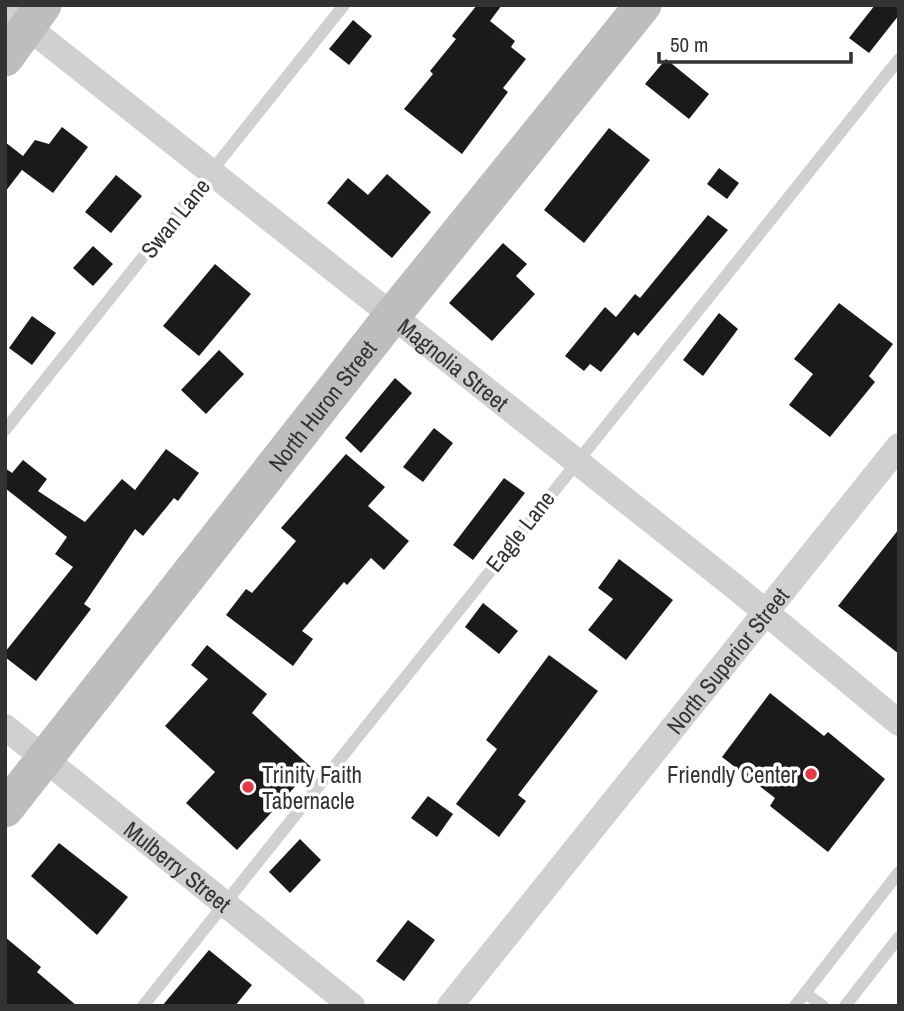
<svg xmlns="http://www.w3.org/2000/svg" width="904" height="1011" font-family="'Archivo Narrow',sans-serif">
<rect width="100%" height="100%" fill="#fff"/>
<path fill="#1a1a1a" d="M477,5H502L490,21L515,41L511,47L526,59L503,88L508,92L462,154L404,109L433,74L430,71L456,39L452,36Z
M875,5H899V15L869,53L849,38Z
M353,20L372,36L349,65L329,49Z
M666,59L709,94L689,119L645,84Z
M62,127L88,147L53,193L22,170L5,192V142L23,156L35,140L49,144Z
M609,128L650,160L584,243L544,210Z
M719,168L739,183L727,199L707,184Z
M387,174L431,212L392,258L327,203L348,178L368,195Z
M116,175L142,196L111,233L85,212Z
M708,215L728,230L638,336L634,332L601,372L590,364L584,371L565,356L605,307L616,317L635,294L640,298Z
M503,243L527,264L516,276L535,294L492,341L449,303Z
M93,246L113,264L93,286L73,268Z
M215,264L251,294L199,356L163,326Z
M839,303L893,344L869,376L875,382L830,437L789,405L813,374L794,359Z
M719,313L738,329L703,376L683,360Z
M32,316L56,333L32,365L9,348Z
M219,350L244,374L206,414L181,390Z
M395,378L412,393L361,453L345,438Z
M434,428L453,443L423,482L403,467Z
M166,449L199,473L178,501L174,498L143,536L135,529L84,604L91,609L36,681L5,657V652L73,567L55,554L67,537L5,488V468L12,473L23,460L47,479L38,491L85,522L122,479L135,490Z
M346,454L385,487L368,506L409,541L384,570L371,558L347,585L344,582L302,631L313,639L293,666L226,615L246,589L252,593L296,541L281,528Z
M504,478L525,493L473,560L453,545Z
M899,529V654L838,606Z
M619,559L673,600L626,660L588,630L613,599L598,588Z
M483,603L518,631L499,654L465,627Z
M207,645L267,694L252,713L312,768L237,850L186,803L215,772L165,726L208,679L191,665Z
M549,655L598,691L518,795L526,801L499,837L456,804L497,749L486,740Z
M770,693L824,736L828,732L885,779L828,852L770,806L775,798L722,757Z
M428,796L453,814L437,837L411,818Z
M300,839L321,860L290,893L269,872Z
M59,843L128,897L97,935L31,876Z
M408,920L435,940L404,981L376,961Z
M5,937L41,967L37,972L77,1006H5Z
M209,950L252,985L235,1006H162Z"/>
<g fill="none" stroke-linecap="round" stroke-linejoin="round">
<path stroke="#d0d0d0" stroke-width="12" d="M5,430L344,5
M805,993L823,1006
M143,1006L899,59
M795,1006L899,872
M845,1006L899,937"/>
<g stroke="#d0d0d0" stroke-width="26">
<path id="s1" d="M5,9L734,586L899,723"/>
<path id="s2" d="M5,727L352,1006"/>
<path id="s3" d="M450,1006L899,446"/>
</g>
<g stroke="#bdbdbd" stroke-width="37">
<path d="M5,58L43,5"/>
<path id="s4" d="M5,809L392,316L643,5"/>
</g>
</g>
<g fill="#e63946" stroke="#fff" stroke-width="2.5">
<circle cx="811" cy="774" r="7"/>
<circle cx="248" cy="787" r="7"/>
</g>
<g text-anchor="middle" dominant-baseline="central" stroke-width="7" stroke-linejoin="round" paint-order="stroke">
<g font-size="23" fill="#333" stroke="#fff">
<text transform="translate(175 218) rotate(-51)">Swan Lane</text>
<text stroke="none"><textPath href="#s1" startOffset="572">Magnolia Street</textPath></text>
<text stroke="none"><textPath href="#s4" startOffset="513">North Huron Street</textPath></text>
<text transform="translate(520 531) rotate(-52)">Eagle Lane</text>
<text stroke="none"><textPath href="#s3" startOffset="443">North Superior Street</textPath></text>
<text stroke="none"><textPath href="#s2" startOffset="222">Mulberry Street</textPath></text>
</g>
<g font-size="23" fill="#333" stroke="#fff" text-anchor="start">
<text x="262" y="774">Trinity Faith<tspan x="262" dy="26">Tabernacle</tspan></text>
<text x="797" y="774" text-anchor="end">Friendly Center</text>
</g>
</g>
<rect width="904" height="1011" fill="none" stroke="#333333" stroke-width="14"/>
<path d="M659 52v10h192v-10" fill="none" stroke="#333333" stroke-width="3.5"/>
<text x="670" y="52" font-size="21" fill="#333333" stroke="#ffffff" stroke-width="5" paint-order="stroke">50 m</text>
</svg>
